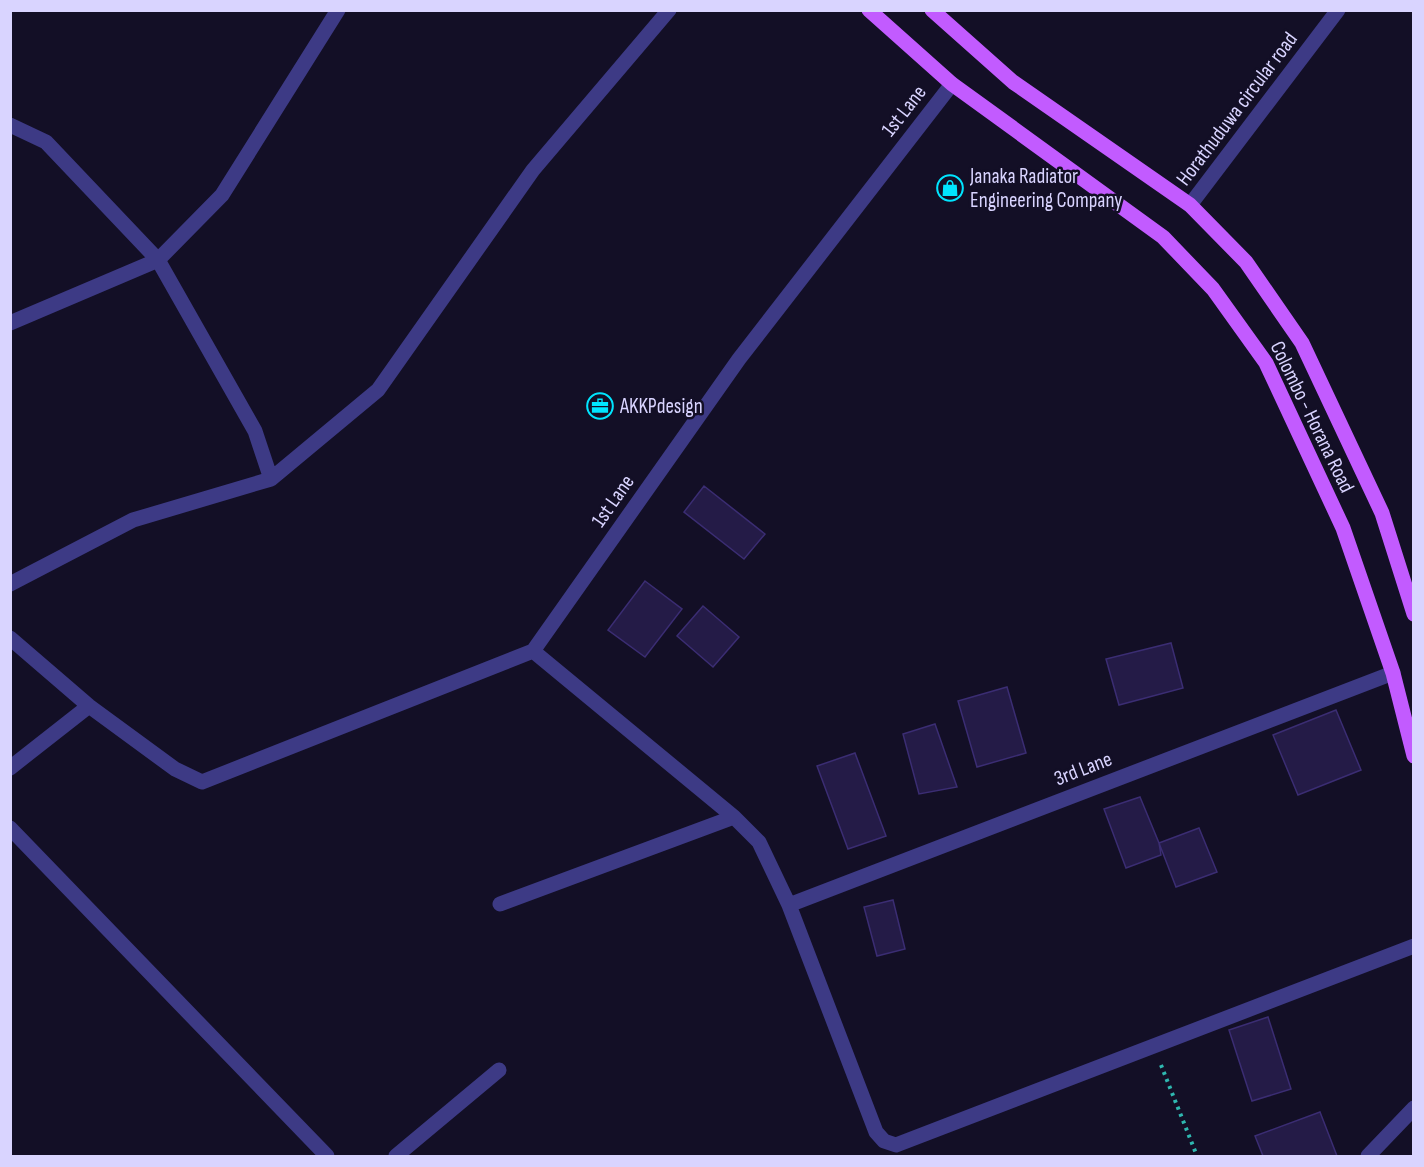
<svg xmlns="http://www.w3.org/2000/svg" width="1424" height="1167" font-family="'Sofia Sans Condensed',sans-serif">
<rect width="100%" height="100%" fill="#130f26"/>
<path fill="#241b47" stroke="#3b2d73" stroke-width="1.5" d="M704,486L765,534L744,559L684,512Z
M645,581L682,609L645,657L608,630Z
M703,606L739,637L713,667L677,636Z
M1171,643L1183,688L1119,705L1106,659Z
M1007,687L1026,753L977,767L958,701Z
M1336,710L1361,770L1298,795L1273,735Z
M935,724L957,787L919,794L903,734Z
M855,753L886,836L848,849L817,766Z
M1140,797L1159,843L1161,855L1126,868L1104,809Z
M1199,828L1217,872L1176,887L1159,843Z
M893,900L905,949L877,956L864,907Z
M1268,1017L1291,1089L1252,1101L1229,1030Z
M1320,1112L1337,1156H1263L1255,1136Z"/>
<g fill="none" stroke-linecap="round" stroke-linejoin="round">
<path stroke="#2fb8b0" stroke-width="4" stroke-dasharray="3 4.5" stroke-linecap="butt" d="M1161,1065L1197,1156"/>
<path stroke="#3d3a85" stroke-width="15" d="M10,125L46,142L158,260L255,431L271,479
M1190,205L1338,10
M10,323L158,260L222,195L338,10
M10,584L133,520L271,479L378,390L533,170L669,10
M10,638L89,706L175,769L202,782L533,651L739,359L952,84
M533,651L734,817L759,842L789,905L876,1132L884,1141L896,1145L1414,946
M10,768L89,706
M10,828L327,1156
M500,904L734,817
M789,905L1393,673
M396,1156L499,1070
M1368,1156L1414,1108"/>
<path stroke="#c25bff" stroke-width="15" d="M869,10L952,84L1163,237L1213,289L1266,363L1343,528L1393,673L1414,756
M932,10L1013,82L1190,205L1246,262L1302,343L1382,513L1414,614"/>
</g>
<defs>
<g id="shop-ring" transform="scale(1.35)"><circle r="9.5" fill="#130f26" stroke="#00e5ff" stroke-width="1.5"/><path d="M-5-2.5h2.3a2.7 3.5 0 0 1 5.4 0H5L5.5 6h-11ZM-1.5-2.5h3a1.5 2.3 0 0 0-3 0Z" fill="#00e5ff"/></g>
<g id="office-ring" transform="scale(1.35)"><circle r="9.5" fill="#130f26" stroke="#00e5ff" stroke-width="1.5"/><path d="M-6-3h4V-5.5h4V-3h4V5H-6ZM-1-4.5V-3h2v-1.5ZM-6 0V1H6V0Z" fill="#00e5ff"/></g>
</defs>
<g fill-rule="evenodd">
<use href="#shop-ring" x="950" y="188"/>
<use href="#office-ring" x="600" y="406"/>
</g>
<g text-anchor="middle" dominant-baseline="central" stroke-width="5" stroke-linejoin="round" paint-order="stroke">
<g font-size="21" fill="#d9d4ff" stroke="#130f26">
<text transform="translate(1237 109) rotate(-53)">Horathuduwa circular road</text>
<text transform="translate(904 111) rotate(-52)">1st Lane</text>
<text transform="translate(1312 417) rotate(64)">Colombo - Horana Road</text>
<text transform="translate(613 501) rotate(-55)">1st Lane</text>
<text transform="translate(1083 769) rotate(-21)">3rd Lane</text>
</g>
<g font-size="21" fill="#d9d4ff" stroke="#130f26" text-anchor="start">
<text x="970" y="176">Janaka Radiator<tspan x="970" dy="24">Engineering Company</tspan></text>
<text x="620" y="406">AKKPdesign</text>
</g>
</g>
<rect width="1424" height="1167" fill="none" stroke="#d9d4ff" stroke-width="24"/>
</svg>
